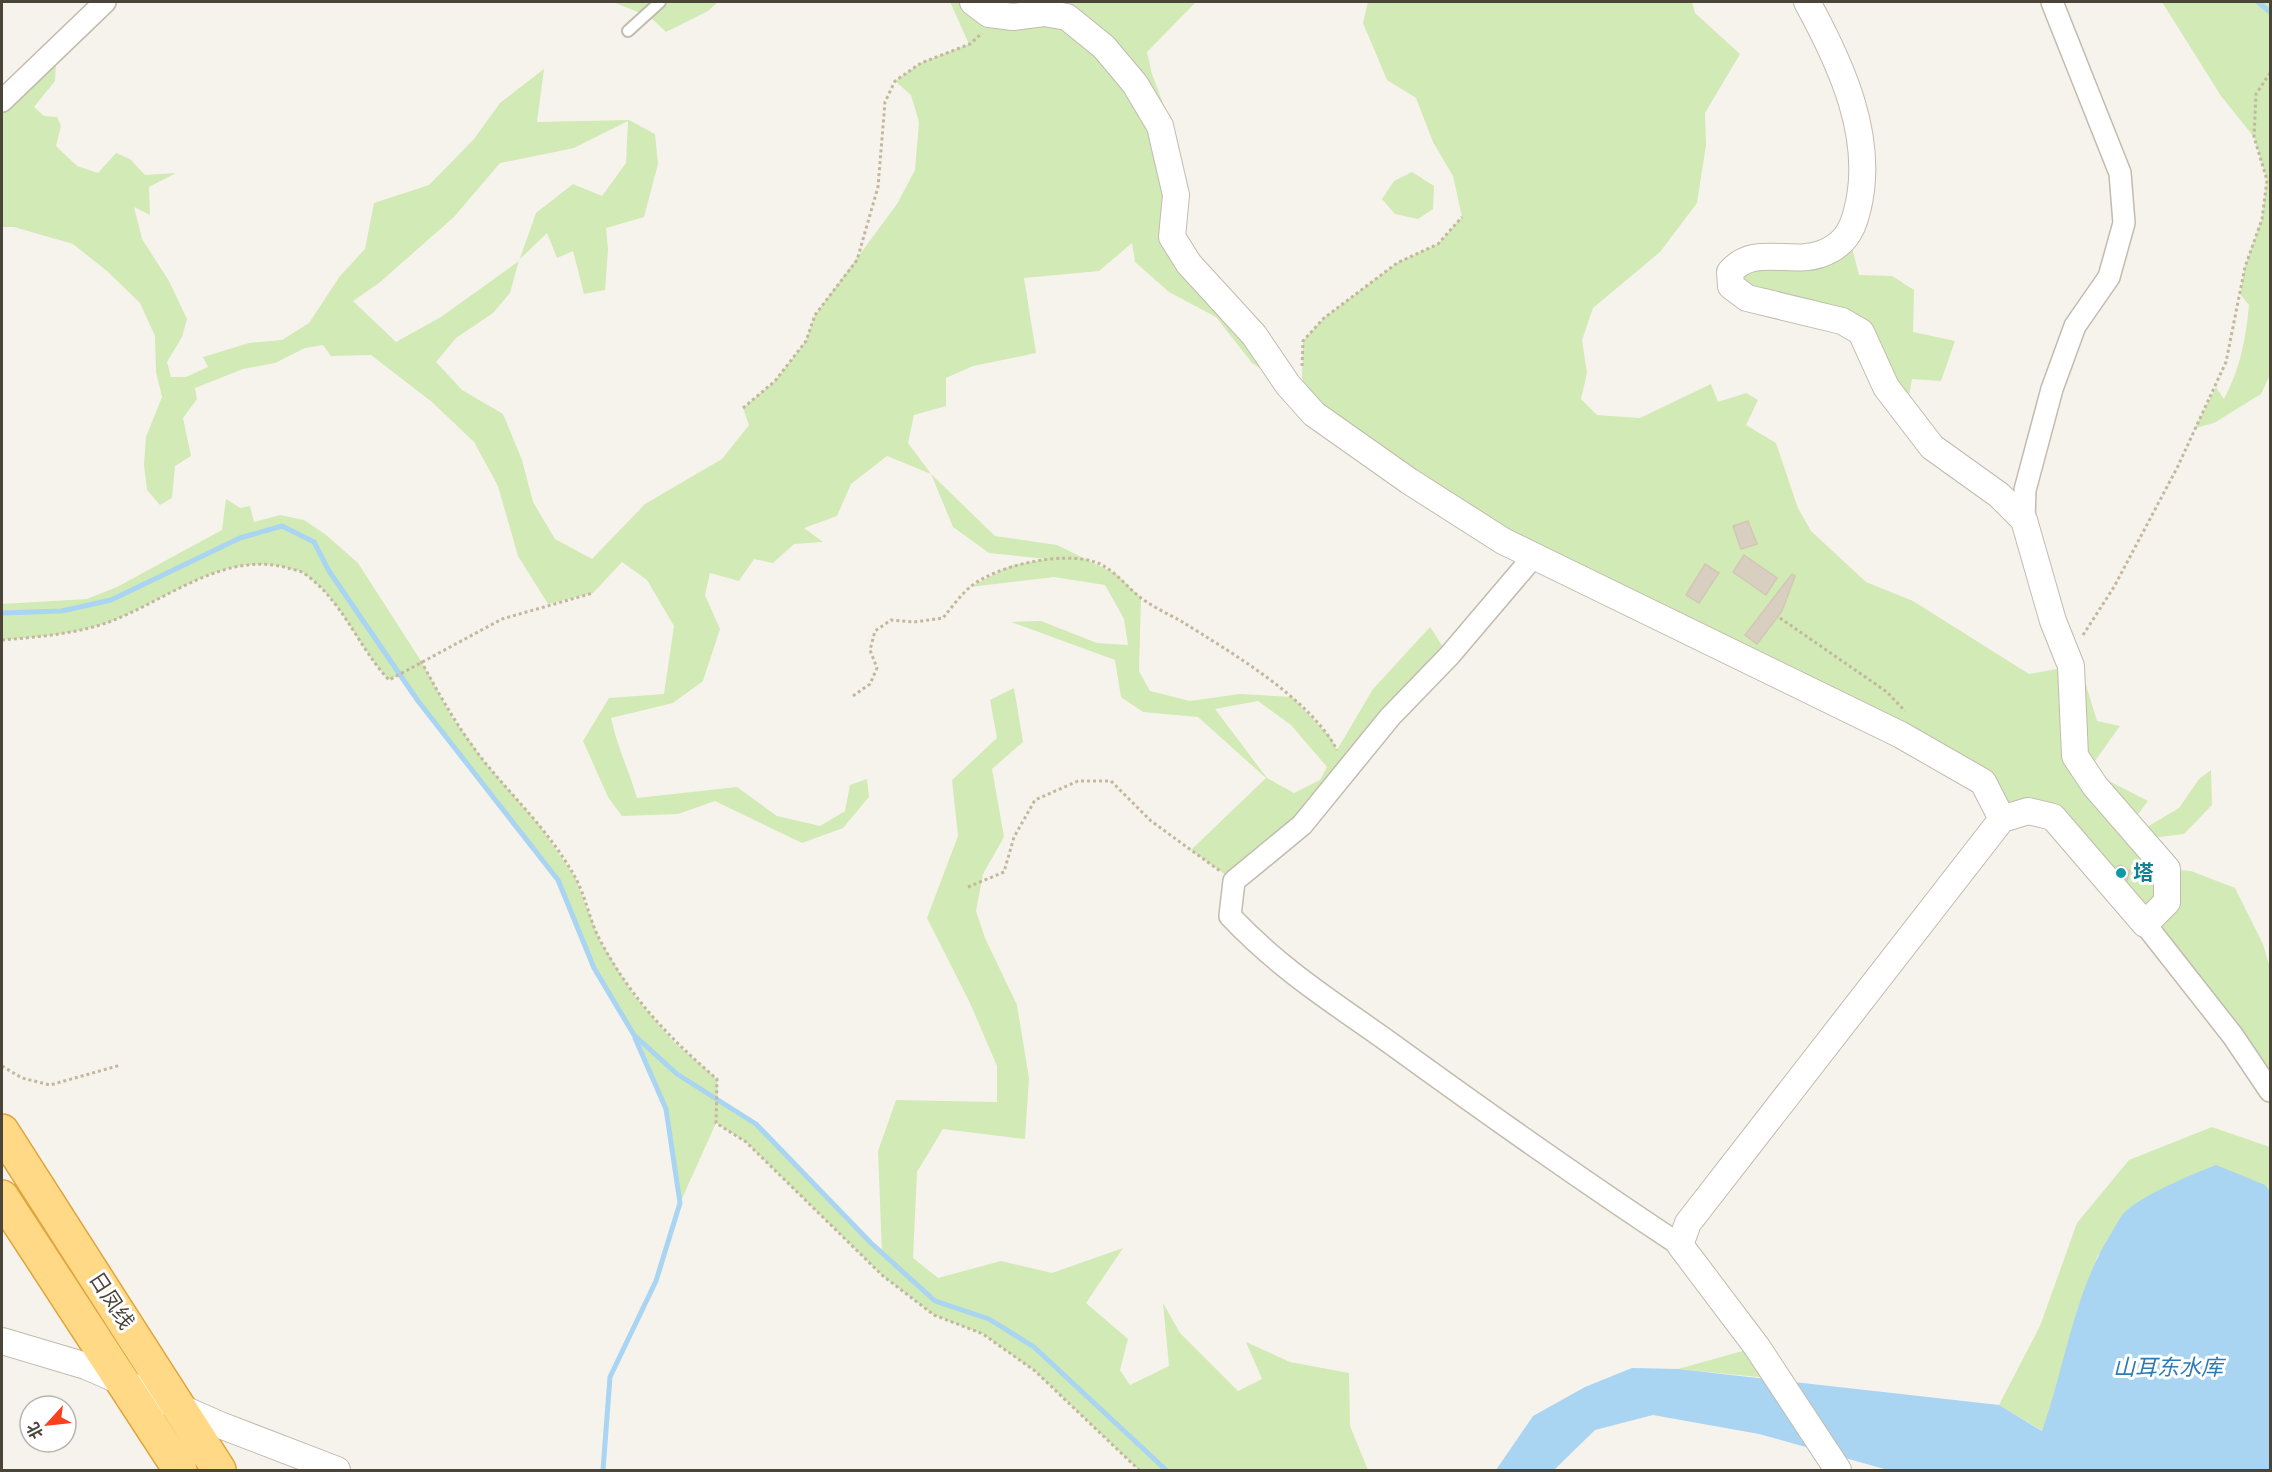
<svg xmlns="http://www.w3.org/2000/svg" width="2272" height="1472" font-family="'Alegreya Sans','Noto Sans SC',sans-serif">
<rect width="100%" height="100%" fill="#f6f3ec"/>
<path fill="#d2eab5" fill-rule="evenodd" d="M613,2H718L708,11L666,32L650,17Z
M950,2H1196L1147,52L1152,74L1176,138L1172,237L1288,385L1252,363L1216,317L1169,292L1135,262L1132,243L1099,271L1024,278L1036,353L973,366L946,378V406L914,415L908,443L931,474L995,536L1057,545L1116,574L1141,598L1139,671L1150,691L1190,701L1240,694L1292,697L1331,738L1337,750L1373,689L1430,627L1449,656L1342,778L1234,881L1191,850L1266,778L1198,717L1143,712L1121,697L1115,660L1011,622L1041,621L1097,643L1128,645L1124,619L1105,585L1054,577L970,587L1010,566L1046,559L989,553L953,527L931,474L887,456L851,484L837,516L804,528L823,542L794,544L773,563L754,559L739,581L710,573L705,595L720,629L703,681L673,703L611,718C617,746 629,771 637,798L737,787L777,816L820,826L845,811L850,785L867,779L869,797L843,828L802,843L715,801L678,814L622,816L608,797L583,741L609,698L664,694L674,626L647,580L622,562L593,593L548,604L518,556L498,486L474,442L432,402L371,355L331,356L323,345L305,348L275,363L243,369L195,388L197,399L183,418L191,456L175,466L172,498L160,505L147,490L144,465L146,437L162,397L156,372L155,336L140,303L107,271L73,244L14,227H2V101L56,63L55,81L34,107L44,116L57,117L61,126L56,146L77,166L98,173L116,153L130,159L145,175L176,173L149,187L150,215L134,207L142,239L169,281L187,319L182,337L167,362L171,377H186L208,367L203,357L249,343L282,340L309,323L340,276L365,249L374,203L429,185L474,139L500,103L544,69L537,122L629,120L655,134L658,164L644,217L606,228L608,250L605,290L584,294L573,251L557,258L547,233L519,260L510,293L493,313L456,338L436,362L462,390L503,414L522,460L533,502L555,539L592,559L645,504L722,459L749,425L743,408L775,381L806,341L815,315L897,204L915,170L919,122L911,95L895,81L921,63L969,44ZM628,121L626,163L602,196L573,184L536,213L519,261L441,317L396,342L353,301L379,283L454,217L500,163L574,148ZM1258,701L1291,725L1327,767L1320,780L1294,793L1267,778L1215,709Z
M1368,2H1692L1695,13L1740,54L1705,113L1706,145L1697,203L1660,252L1593,308L1582,340L1587,373L1581,399L1597,415L1640,418L1711,384L1718,402L1746,393L1758,400L1746,425L1776,443L1798,508L1811,531L1866,582L1913,601L2029,674L2080,665L2097,721L2120,726L2095,761L2101,777L2148,801L2130,825L2137,833L2179,808L2199,779L2211,770L2212,805L2184,834L2143,839L2167,869L2191,871L2235,888L2263,944L2270,968V1091L2053,817L2002,819L1983,782L1503,541L1314,414L1302,378L1303,341L1324,318L1397,263L1438,244L1462,217L1453,176L1433,142L1416,98L1387,80L1363,23Z
M2162,2H2270V375L2261,394L2214,423L2195,428L2216,387L2224,399C2240,369 2246,339 2249,305L2240,294L2245,267L2262,219L2267,180L2254,137L2221,96Z
M1412,172L1434,186L1433,209L1418,219L1395,214L1382,199L1394,181Z
M1849,236L1859,275L1892,276L1914,290L1913,332L1955,341L1941,381L1912,379L1906,414L1861,332L1747,298L1740,261Z
M226,499L240,508L250,506L254,522L280,515L304,520L325,534L358,563L421,661L452,717L486,764L539,825L575,877L599,939L632,993L672,1040L717,1079L718,1100L756,1124L882,1253L878,1151L896,1100L997,1102V1066L970,1003L927,918L958,836L952,780L997,738L990,700L1014,688L1023,742L992,769L1004,837L983,874L976,911L985,938L1017,1005L1029,1078L1025,1139L943,1129L917,1172L913,1258L938,1278L1001,1261L1052,1273L1123,1248L1086,1303L1128,1339L1120,1370L1130,1385L1169,1366L1163,1303L1180,1333L1238,1391L1262,1379L1246,1342L1290,1362L1349,1373L1350,1426L1368,1470H1139L1035,1371L983,1334L934,1315L883,1276L746,1142L716,1123L680,1203L666,1109L634,1035L594,968L558,880L399,675L389,680C358,647 343,601 305,574C300,570 293,570 288,568C224,550 166,601 109,622C76,634 37,637 2,640V604L87,599L117,587L222,530Z
M2212,1127L2270,1147V1191L2265,1185L2098,1255L2077,1310L2059,1382L2043,1431L1999,1405L2040,1326L2077,1223L2129,1160Z
M1757,1347L1778,1379L1678,1369Z"/>
<path fill="#a9d4f2" d="M2216,1165L2265,1185L2270,1191V1470H1888L1759,1434L1653,1415L1595,1430L1554,1470H1496L1533,1416L1585,1387L1632,1368L1678,1369L1999,1405L2042,1431C2065,1367 2073,1296 2109,1237C2114,1230 2118,1220 2123,1214C2141,1195 2191,1175 2216,1165Z"/>
<g fill="none" stroke-linecap="round" stroke-linejoin="round">
<path stroke="#a9d4f2" stroke-width="5" d="M2258,2L2270,12
M2,613L62,611L111,600L240,538L282,526L314,542L329,571L418,701L558,880L594,968L634,1035L677,1074L756,1124L871,1243L935,1301L989,1319L1034,1347L1166,1470
M603,1470L610,1377L656,1281L680,1203L666,1109L635,1038"/>
</g>
<path fill="#d8cfc1" stroke="#d3c7b4" stroke-width="1.5" d="M1748,521L1757,544L1741,549L1733,526Z
M1744,555L1777,578L1766,595L1733,572Z
M1705,564L1719,573L1699,603L1686,595Z
M1792,574L1795,576L1782,611L1757,644L1745,635Z
M2121,865L2130,871L2127,880L2116,867Z"/>
<g fill="none" stroke-linecap="round" stroke-linejoin="round">
<g stroke="#c2bbae" stroke-width="14">
<path id="service" d="M628,31L660,2"/>
</g>
<g stroke="#c2bbae" stroke-width="24">
<path id="minor" d="M2,101L105,2
M2024,520L2025,490L2052,389L2075,326L2109,277L2124,223L2120,173L2052,2
M1534,556L1449,656L1390,717L1302,825L1234,881L1230,916C1282,971 1333,1002 1393,1045C1488,1114 1583,1181 1680,1245
M2145,924L2233,1036L2270,1091"/>
</g>
<g stroke="#c2bbae" stroke-width="28">
<path id="tertiary" d="M973,2L989,14L1013,17L1044,13L1067,17L1104,47L1135,84L1160,126L1176,195L1172,237L1189,264L1254,335L1288,385L1314,414L1409,481L1503,541L1901,735L1983,782L2002,819
M1807,2C1841,64 1876,139 1857,211C1852,232 1843,246 1821,254C1789,265 1754,244 1730,272L1731,286L1747,298L1842,321L1861,332L1886,387L1932,447L1999,495L2024,520L2053,621L2071,666L2075,756L2095,786L2167,869V902L2145,924L2053,817L2028,811L2002,819L1688,1223L1680,1245L1757,1347L1838,1470
M2,1341L86,1366L220,1425L337,1470"/>
</g>
<g stroke="#e0a43c" stroke-width="36">
<path id="trunk" d="M2,1131L219,1470
M2,1197L180,1470"/>
</g>
<path stroke="#c4b79f" stroke-width="3" stroke-dasharray="3 3" stroke-linecap="butt" d="M1302,366L1303,341L1324,318L1397,263L1438,244L1462,217
M743,408L775,381L806,341L815,315L857,260L878,187L885,102L895,81L921,63L970,44L982,33
M1780,618L1887,692L1905,711
M2083,635L2114,587L2178,466L2226,362L2245,267L2262,219L2267,180L2254,137L2256,94L2270,73
M2,640C37,637 76,634 109,622C166,601 224,550 288,568C293,570 300,570 305,574C343,601 358,647 389,680L502,619L593,593
M421,661C441,698 461,733 487,765C517,801 552,835 575,877C586,896 589,920 600,940C630,997 669,1038 717,1079L716,1123L746,1142L883,1276L934,1315L983,1334L1035,1371L1139,1470
M853,696L870,684L877,668L870,650L875,631L891,620L914,622L943,618C951,608 960,596 970,587C997,565 1062,551 1095,562C1115,569 1126,587 1141,598C1153,607 1168,614 1181,621C1230,652 1310,698 1337,750
M968,887L1004,872L1014,837L1035,800L1078,781H1111L1151,821L1220,871
M2,1066L22,1078L50,1085L121,1065"/>
<use href="#service" stroke="#fff" stroke-width="10"/>
<use href="#minor" stroke="#fff" stroke-width="21"/>
<use href="#tertiary" stroke="#fff" stroke-width="26"/>
<use href="#trunk" stroke="#ffd985" stroke-width="33"/>
</g>
<circle fill="#0f9aa8" stroke="#fff" stroke-width="2" cx="2121" cy="873" r="6"/>
<g text-anchor="middle" dominant-baseline="central" stroke-width="6" stroke-linejoin="round" paint-order="stroke">
<g font-size="21" font-weight="bold" fill="#0d838f" stroke="#fff" text-anchor="start">
<text x="2133" y="873">塔</text>
</g>
<g font-size="21" fill="#4b4439" stroke="#fff">
<text transform="translate(111 1301) rotate(57)">日凤线</text>
</g>
<g font-size="22" font-style="italic" fill="#2e7ab2" stroke="#fff">
<text x="2168" y="1368">山耳东水库</text>
</g>
</g>
<rect width="2272" height="1472" fill="none" stroke="#4b4439" stroke-width="6"/>
<g transform="translate(48 1424) rotate(243)"><circle r="28" fill="#ffffff" stroke="#b7b4b0" stroke-width="1.5"/>
<path d="M0-4.5L10 22L0 15L-10 22Z" fill="#fc3f1d"/>
<text y="-9" font-size="16" font-weight="bold" text-anchor="middle" fill="#4b4439">北</text>
</g>
</svg>
